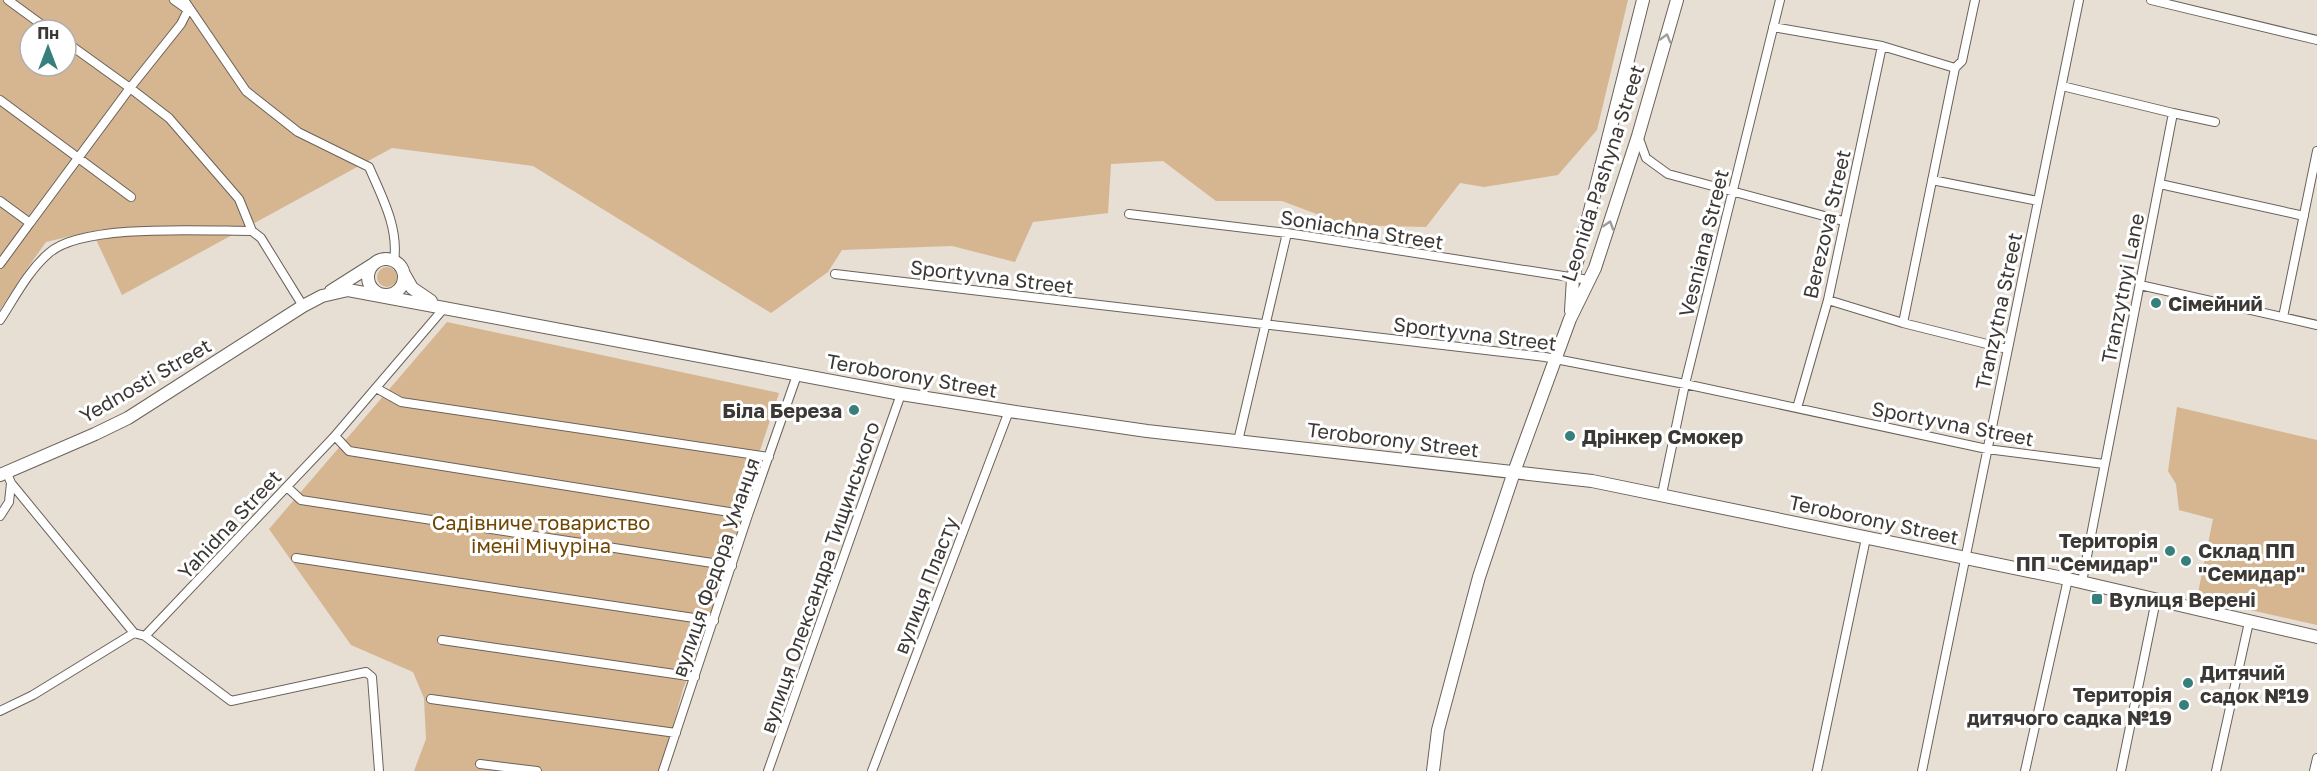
<svg xmlns="http://www.w3.org/2000/svg" width="2317" height="771" font-family="'Golos Text',sans-serif">
<rect width="100%" height="100%" fill="#e7ded4"/>
<path fill="#d6b591" fill-rule="evenodd" d="M0,0H1628L1597,130L1558,175L1484,187L1460,183L1426,227L1346,225L1282,201H1216L1163,161L1111,164L1108,213L1033,222L1015,262L952,246L842,250L828,272L771,313L533,166L392,148L122,295L92,231L46,242L19,280L0,310ZM30,30H66V66H30Z
M377 277a10 10 0 1 1 20 0a10 10 0 1 1-20 0Z
M447,322L779,393L740,511L744,520L714,613L683,689L661,771H414L426,739L424,698L413,672L351,645L269,529Z
M2177,407L2317,440V625L2197,598L2213,519L2179,510L2176,484L2168,471Z"/>
<g fill="none" stroke-linecap="round" stroke-linejoin="round">
<g stroke="#6a625a" stroke-width="10">
<path id="minor" d="M8,0L49,30
M174,0L188,10L181,24L130,88L169,118L239,199L252,231
M184,0L246,91L298,132L369,167C382,197 399,228 394,261
M2151,0L2317,40
M1773,27L1882,46L1955,68
M2062,86L2173,113L2082,582
M0,100L131,197
M2173,113L2215,122
M1638,136L1646,158L1668,174L1843,221
M1932,180L2038,201
M2160,184L2304,216
M0,201L30,223L130,88L66,42
M1129,214L1287,233L1589,280
M252,231L261,238L303,306
M0,264L30,223
M835,274L1545,357L1685,384L1987,449L2104,464
M2140,285L2317,325
M1828,300L1903,323L2007,349
M2283,317L2317,151
M0,320C15,297 28,271 49,253C83,223 205,231 252,231
M1903,323L1955,68L1962,61L1975,0
M376,388L401,402L769,457
M1797,408L1828,300L1882,46
M335,436L349,451L748,515
M1238,441L1287,233
M7,473L11,483L134,633
M287,487L301,500L732,566
M1662,494L1685,384L1780,0
M0,516L9,502L11,483
M296,558L714,621
M145,636L231,701L366,672L372,677L379,771
M442,640L695,677
M431,699L676,733
M0,711L33,695L134,633L145,636L333,438L445,307
M480,764L537,771
M663,771L748,515L797,375
M768,771L901,394
M872,771L1009,411
M1817,771L1866,538
M1922,771L2079,0
M2025,771L2068,579
M2121,771L2156,600
M2216,771L2249,622
M2314,771L2317,758"/>
</g>
<g stroke="#6a625a" stroke-width="14">
<path id="secondary" d="M368 277a18 18 0 1 1 36 0a18 18 0 1 1-36 0Z
M404,274L412,288L431,301
M331,291L372,265
M1571,311L1573,278L1643,0
M0,475L95,434L128,418L303,306L322,296L348,290L901,394L1009,411L1147,431L1592,481L2068,579L2317,637
M1433,771L1438,730L1479,577L1514,472L1570,319L1595,268L1638,136L1677,0"/>
</g>
<use href="#minor" stroke="#fff" stroke-width="8"/>
<use href="#secondary" stroke="#fff" stroke-width="12"/>
</g>
<defs><path id="oneway-chevron" d="M-2-3.5L2.5 0L-2 3.5" fill="none" stroke-width="1.6" stroke-linecap="round" stroke-linejoin="round" transform="scale(1.5)"/></defs>
<g stroke="#9e9c9a">
<use href="#oneway-chevron" transform="translate(1666 38) rotate(-74)"/>
<use href="#oneway-chevron" transform="translate(1609 225) rotate(-72)"/>
</g>
<g fill="#377f7c" stroke="#fff" stroke-width="2">
<circle cx="2156" cy="303" r="6"/>
<circle cx="854" cy="410" r="6"/>
<circle cx="1570" cy="436" r="6"/>
<circle cx="2170" cy="551" r="6"/>
<circle cx="2186" cy="561" r="6"/>
<rect x="2091" y="593" width="12" height="12" rx="3"/>
<circle cx="2188" cy="683" r="6"/>
<circle cx="2184" cy="705" r="6"/>
</g>
<g text-anchor="middle" dominant-baseline="central" stroke-width="6" stroke-linejoin="round" paint-order="stroke">
<g font-size="20" fill="#3c3835" stroke="#fff">
<text transform="translate(1602 173) rotate(-72)">Leonida Pashyna Street</text>
<text transform="translate(1826 224) rotate(-77)">Berezova Street</text>
<text transform="translate(1362 229) rotate(9)">Soniachna Street</text>
<text transform="translate(1703 243) rotate(-76)">Vesniana Street</text>
<text transform="translate(992 276) rotate(7)">Sportyvna Street</text>
<text transform="translate(2122 288) rotate(-79)">Tranzytnyi Lane</text>
<text transform="translate(1998 311) rotate(-78)">Tranzytna Street</text>
<text transform="translate(1475 333) rotate(7)">Sportyvna Street</text>
<text transform="translate(912 375) rotate(10)">Teroborony Street</text>
<text transform="translate(145 380) rotate(-30)">Yednosti Street</text>
<text transform="translate(1953 423) rotate(11)">Sportyvna Street</text>
<text transform="translate(1393 439) rotate(7)">Teroborony Street</text>
<text transform="translate(1874 519) rotate(12)">Teroborony Street</text>
<text transform="translate(229 524) rotate(-47)">Yahidna Street</text>
<text transform="translate(715 567) rotate(-71)">вулиця Федора Уманця</text>
<text transform="translate(819 577) rotate(-71)">вулиця Олександра Тищинського</text>
<text transform="translate(925 585) rotate(-69)">вулиця Пласту</text>
</g>
<g font-size="20" font-weight="bold" fill="#3c3835" stroke="#fff" text-anchor="start">
<text x="2168" y="303">Сімейний</text>
<text x="842" y="410" text-anchor="end">Біла Береза</text>
<text x="1582" y="436">Дрінкер Смокер</text>
<text x="2158" y="540" text-anchor="end">Територія<tspan x="2158" dy="23">ПП "Семидар"</tspan></text>
<text x="2198" y="550">Склад ПП<tspan x="2198" dy="23">"Семидар"</tspan></text>
<text x="2109" y="599">Вулиця Верені</text>
<text x="2200" y="672">Дитячий<tspan x="2200" dy="23">садок №19</tspan></text>
<text x="2172" y="694" text-anchor="end">Територія<tspan x="2172" dy="23">дитячого садка №19</tspan></text>
</g>
<g font-size="20" fill="#714502" stroke="#fff">
<text x="541" y="522">Садівниче товариство<tspan x="541" dy="23">імені Мічуріна</tspan></text>
</g>
</g>
<g transform="translate(48 48)"><circle r="28" fill="#ffffff" stroke="#b1afae" stroke-width="1.5"/>
<path d="M0-4.5L10 22L0 15L-10 22Z" fill="#377f7c"/>
<text y="-9" font-size="16" font-weight="bold" text-anchor="middle" fill="#3c3835">Пн</text>
</g>
</svg>
